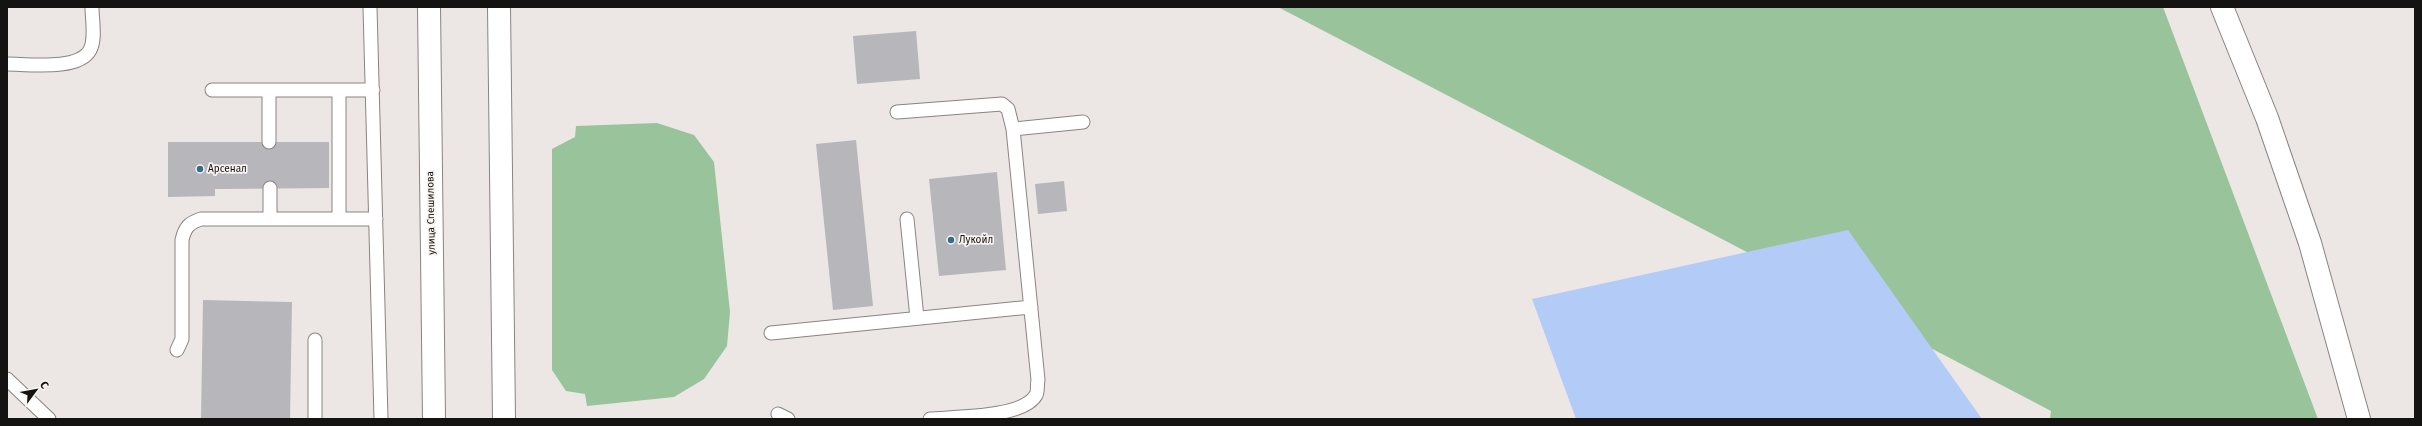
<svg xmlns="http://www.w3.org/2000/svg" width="2422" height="426" font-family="'Fira Sans',sans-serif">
<rect width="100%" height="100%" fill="#ece7e4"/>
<path fill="#99c39b" d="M1278,7H2163L2318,419H2050L2051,411Z
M657,123L694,135L714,162L730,312L727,346L704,379L674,397L587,406L585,394L566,391L552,370V149L575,137L576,126Z"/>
<path fill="#b3ccf7" d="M1848,230L1982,419H1576L1532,299Z"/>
<path fill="#b6b6bb" d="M916,31L920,79L857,84L853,36Z
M856,140L873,306L833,310L816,144Z
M168,142H329V188L215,189V196L168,197Z
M997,172L1006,270L939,276L929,179Z
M1064,181L1067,211L1038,214L1035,184Z
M203,300L292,302L290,419H201Z"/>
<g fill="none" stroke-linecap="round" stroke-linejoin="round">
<g stroke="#898482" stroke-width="15">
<path id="service" d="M370,7L381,419
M7,64C27,64 79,71 90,50C96,39 92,20 92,7
M212,90H373
M339,90V219
M897,112L1002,104L1008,109L1013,129L1038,380C1037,384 1038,392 1036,395C1023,418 954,417 930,419
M1013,129L1083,122
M269,142V90
M270,188V219
M907,219L917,318
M771,333L1031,307
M315,340V419
M177,350L182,339V240C185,227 189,223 201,219H376
M7,379L49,419
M778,414L788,419"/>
</g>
<g stroke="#898482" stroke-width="24">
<path id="minor" d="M2222,7L2267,118L2310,243L2359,419"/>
</g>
<g stroke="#898482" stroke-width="24">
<path id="primary" d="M429,7L434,419
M499,7L504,419"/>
</g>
<use href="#service" stroke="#fff" stroke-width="13"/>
<use href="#minor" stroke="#fff" stroke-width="22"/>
<use href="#primary" stroke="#fff" stroke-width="22"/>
</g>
<g fill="#376c88" stroke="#f9f4f1" stroke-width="1.5">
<circle cx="200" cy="169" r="4"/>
<circle cx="951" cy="240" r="4"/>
</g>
<g text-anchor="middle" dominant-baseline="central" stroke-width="3.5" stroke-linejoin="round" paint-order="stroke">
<g font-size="10" fill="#151312" stroke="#f9f4f1" text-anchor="start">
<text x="208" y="169">Арсенал</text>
<text x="959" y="240">Лукойл</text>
</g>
<g font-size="10" fill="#151312" stroke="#f9f4f1">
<text transform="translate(431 213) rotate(-91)">улица Спешилова</text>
</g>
</g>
<rect width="2422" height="426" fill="none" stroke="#151312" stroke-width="16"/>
<g transform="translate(36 390) rotate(58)" stroke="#f9f4f1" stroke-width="3" paint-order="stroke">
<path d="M0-3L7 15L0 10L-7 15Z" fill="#151312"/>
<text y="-6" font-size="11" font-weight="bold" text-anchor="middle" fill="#151312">С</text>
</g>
</svg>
